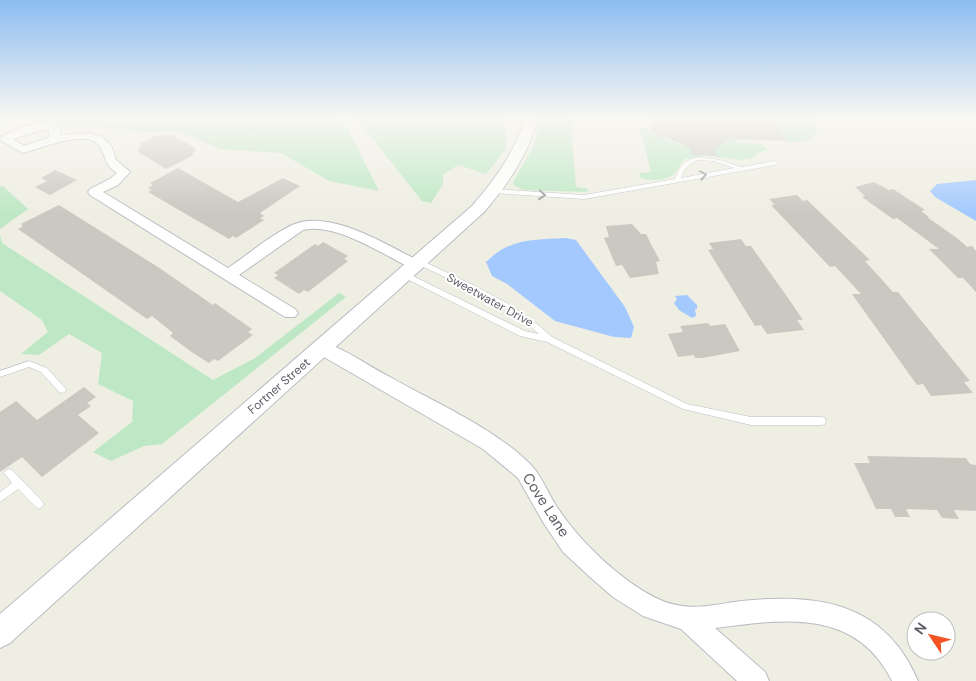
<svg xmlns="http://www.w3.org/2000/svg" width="976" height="681" font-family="'DM Sans',sans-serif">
<rect width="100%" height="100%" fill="#efeee3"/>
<path fill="#bee8c5" d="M0,118H335L345,123L379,191L329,181L281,153L220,149L179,131L145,132L27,119L0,122Z
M356,118H504L507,148L486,174L458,165L443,175V184L431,203L422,201Z
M541,118H570L576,187L588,189L587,192L524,190L515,186L513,182L533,147Z
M728,118H811L818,132L805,142H788L774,119Z
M640,128L649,129L652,134L690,148L692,155H701L702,157L685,159C680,164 679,169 675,173C668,181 647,182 639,177L640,173L651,172Z
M731,139H735L737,143L762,144L768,150L758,153L755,157L740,160L709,156L714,149Z
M0,186H3L28,209L0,229Z
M0,235L2,243L213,380L255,358L339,293L346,297L162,444L144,446L111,461L93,452L132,422L133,401L98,384L102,353L69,334L39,355L21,354L48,332L42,320L0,291Z"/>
<path fill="#a3c9ff" d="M976,180V221L935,197L930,191L937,184Z
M566,238L576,240L625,307L634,327L631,338L614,337L555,321L507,284L492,276L486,262C510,238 533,240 566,238Z
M687,295L697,305V309H695L696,316L692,318L679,310L674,303L677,299L675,296Z"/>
<path fill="#cac8c0" d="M733,118L774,119L787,141L731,139L714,149L717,156L692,155L690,148L665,137H657L656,134H652L648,119Z
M163,135H171L196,148L193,149L196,151L191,154L194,155L166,169L137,151L140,149L137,148L142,146L139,144L155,136Z
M178,168L238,202L283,178L300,186L260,213L264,216L260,218L264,220L236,238L233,236L229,239L148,192L152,190L148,188L153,185L150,183Z
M55,170L77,180L50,195L35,187L47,181L41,178Z
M874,182L889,190L893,189L925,210L921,211L929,217H927L957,238L967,247L972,246L976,251V292L963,278H958L929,249H939L897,218L893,219L862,197L865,196L855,187Z
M797,195L803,201L807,200L870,260L865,261L893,292H898L970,381L964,382L973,393L931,396L923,384L917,385L852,294H861L835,266L830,267L771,205H775L769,199Z
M59,205L158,267L213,305L215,303L229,313L252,329L248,332L253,335L218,361L214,359L209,363L193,353L170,336L173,333L152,316L147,319L18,229L23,226L21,224Z
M632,224L641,234H646L652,246L660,261L656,262L659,274L630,278L622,265L616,266L604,238L609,237L606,226Z
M741,239L746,246H751L788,298L803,320H797L804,330L767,334L761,325L755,326L708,250L713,249L709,243Z
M323,242L348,256L344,259L348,261L308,292L304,290L299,294L274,278L278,275L274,273L315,244L318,246Z
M708,323L710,326L725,324L740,351L702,358H695L694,355L678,357L668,334L683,332L680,326Z
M84,387L96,397L87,403L91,406L78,415L99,433L42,477L22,457L0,472V412L16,401L37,420Z
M867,456L966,458L970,464L976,465V511L954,510L959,519L942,518L937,510L906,509L910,517H895L891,509H876L854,463H870Z"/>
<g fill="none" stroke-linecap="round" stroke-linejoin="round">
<g stroke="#bbbcc3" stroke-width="1">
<path id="service" d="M699,157L720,160L741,167L775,161L778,163L775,165L584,199L494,193L491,191L494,189L584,195L675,179C681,165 683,161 699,157ZM699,160L713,161L735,168L681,178C685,168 688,163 699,160Z
M417,260H421L473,285L507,303L538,325L552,337L687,404L751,417H822L825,418L826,421L825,424L822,425H751L683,409L547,342L520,336L403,277L402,275L403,273H407L525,331L539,334C504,302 459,284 417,264L416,262Z
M29,361L47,368L65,388L66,390L65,392L62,393L59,392L41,372L29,367L0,377V371Z
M9,469L12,470L42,501L44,504L42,507L39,509L36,507L18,489L0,502V492L12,483L4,473L6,470Z"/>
</g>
<g stroke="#bbbcc3" stroke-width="2">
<path id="minor" d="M42,123L59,127L61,135L89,133L102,137L111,145L116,160L130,172L118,185L103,192L228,268C249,254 269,236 292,225C329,208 387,245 421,262L423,265L416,270L411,268C382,254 335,222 303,230L239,275L295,309L298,313L295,317H285L90,195L88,192L90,189L110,179L117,173C104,164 107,159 100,147C89,127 39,149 23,153L0,140L1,137L25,126ZM42,130L50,131L48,138L24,146L13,139Z
M323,342C346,349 368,366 390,377C434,402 496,429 531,465C542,476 548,494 557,507C579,541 620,580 656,598C687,613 710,605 741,601C818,593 885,602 918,681H892C856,608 784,619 715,628L765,672L769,681H737L681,629L643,616L613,597L590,577L563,552L543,522L518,478L483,449L317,353L315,348L317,343Z"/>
</g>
<g stroke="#bbbcc3" stroke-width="2">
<path id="tertiary" d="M526,118H538C528,155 508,184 484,212L10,643L0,648V614L472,206C496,179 514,152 526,118Z"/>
</g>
<use href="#service" fill="#fff" fill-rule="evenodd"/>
<use href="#minor" fill="#fff" fill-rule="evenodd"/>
<use href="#tertiary" fill="#fff" fill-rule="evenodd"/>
</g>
<defs><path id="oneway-chevron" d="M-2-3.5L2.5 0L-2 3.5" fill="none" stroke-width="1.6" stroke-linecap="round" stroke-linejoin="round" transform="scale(1.25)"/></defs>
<g stroke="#9d9ea3">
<use href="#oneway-chevron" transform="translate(703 175) rotate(-11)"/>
<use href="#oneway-chevron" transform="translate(542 195) rotate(5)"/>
</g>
<linearGradient id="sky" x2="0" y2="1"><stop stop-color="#8cbcf1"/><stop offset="0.55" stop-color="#f8f7f2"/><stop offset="1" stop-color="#f8f7f2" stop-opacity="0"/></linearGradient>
<rect width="976" height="213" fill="url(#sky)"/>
<g text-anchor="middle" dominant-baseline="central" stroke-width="4" stroke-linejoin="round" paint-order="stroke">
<g font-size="12" fill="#5b5e65" stroke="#fff">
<text transform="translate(490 300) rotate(29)">Sweetwater Drive</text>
<text transform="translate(279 386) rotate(-41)">Fortner Street</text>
</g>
<g font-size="15" fill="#5b5e65" stroke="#fff">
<text transform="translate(546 505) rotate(57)">Cove Lane</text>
</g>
</g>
<g transform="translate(931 636) rotate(305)"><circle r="24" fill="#ffffff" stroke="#bdbfc1"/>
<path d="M0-4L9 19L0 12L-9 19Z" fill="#f35425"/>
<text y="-8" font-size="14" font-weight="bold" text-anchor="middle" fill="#5b5e65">N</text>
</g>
</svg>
